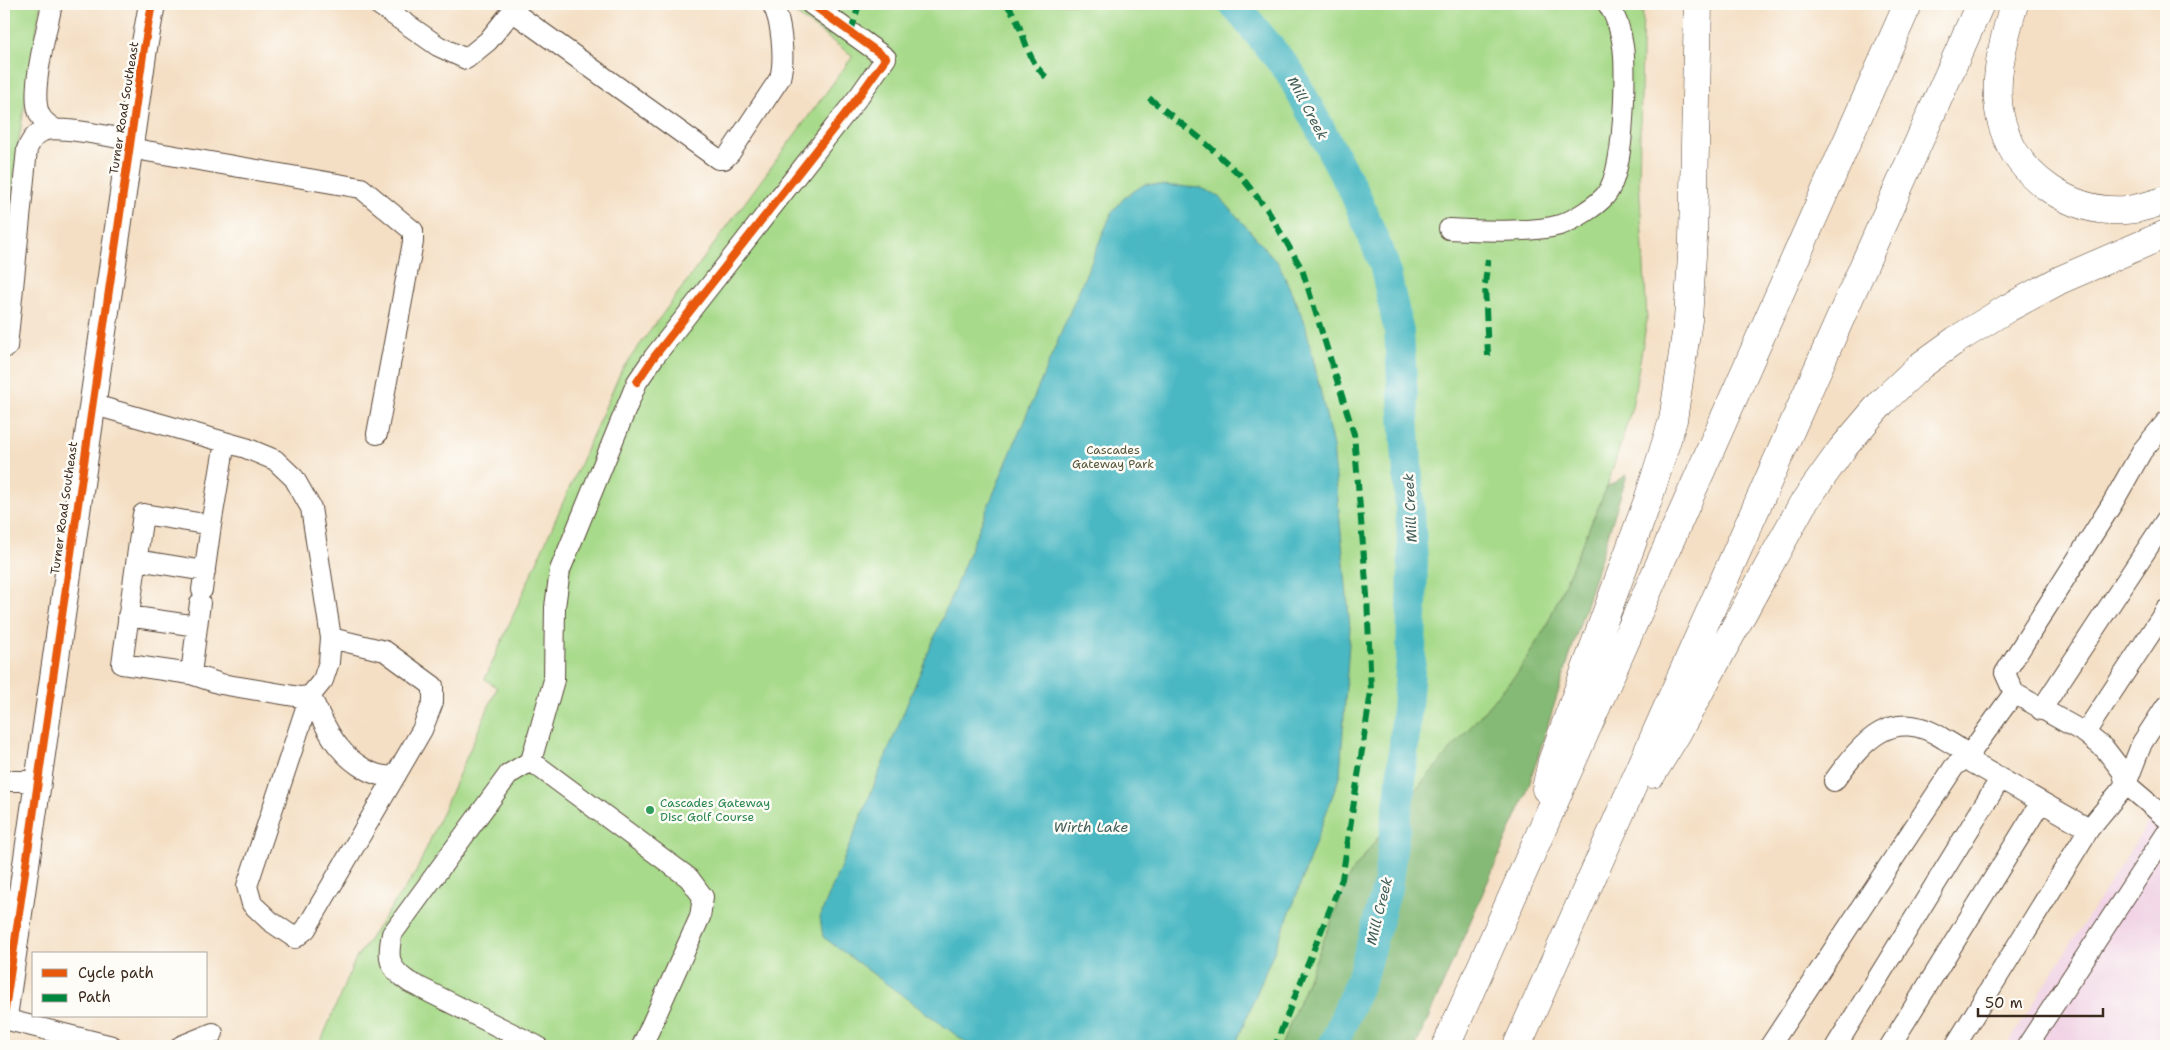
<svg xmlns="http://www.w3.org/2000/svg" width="2170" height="1050" font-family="'Shantell Sans',sans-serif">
<rect width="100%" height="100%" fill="#fdfcf7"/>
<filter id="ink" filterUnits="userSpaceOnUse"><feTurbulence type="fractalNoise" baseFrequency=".02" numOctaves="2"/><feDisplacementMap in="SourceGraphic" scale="10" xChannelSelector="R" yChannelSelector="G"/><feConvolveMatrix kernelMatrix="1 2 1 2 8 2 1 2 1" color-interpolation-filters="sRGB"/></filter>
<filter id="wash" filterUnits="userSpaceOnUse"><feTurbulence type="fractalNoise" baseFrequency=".0096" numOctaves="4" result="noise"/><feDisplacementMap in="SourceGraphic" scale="20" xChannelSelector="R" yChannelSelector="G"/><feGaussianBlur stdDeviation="1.12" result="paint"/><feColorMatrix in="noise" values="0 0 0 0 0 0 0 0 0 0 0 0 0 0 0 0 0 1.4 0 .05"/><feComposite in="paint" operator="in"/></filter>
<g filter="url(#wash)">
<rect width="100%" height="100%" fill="#f4dfc4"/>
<path fill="#f0d0e4" d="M2166,794V1046H2006Z"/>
<path fill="#a7da8a" stroke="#718254" d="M4,4H41L17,151L4,273Z
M782,4H1643L1639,179L1647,320L1632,407L1607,487L1546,627L1519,671L1400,808L1350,875L1281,1046H319L355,960L416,872L497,688L485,679L622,369L853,56Z"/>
<path fill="#85ba76" stroke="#60724a" d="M1627,475L1526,794L1416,1046H1281L1350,875L1400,808L1519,671L1546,627L1607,487Z"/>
<path fill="#4ab8c3" stroke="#427170" d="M1145,184L1201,188L1219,196L1279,264L1305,323L1333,446L1350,628L1340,775L1293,905L1235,1046H971L823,937L820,917L989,504L1112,212L1125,197Z"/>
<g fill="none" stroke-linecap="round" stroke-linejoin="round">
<path stroke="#4ab8c3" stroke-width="30" d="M1234,4L1289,71L1355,194L1384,264L1399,332L1413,561L1411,659L1400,791L1387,888L1363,973L1333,1046"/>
</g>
</g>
<g filter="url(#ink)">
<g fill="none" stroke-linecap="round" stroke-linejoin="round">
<g stroke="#574537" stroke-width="22">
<path id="minor" d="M52,4C47,29 30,91 39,113C42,121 48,125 55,129
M378,4L438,46L466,59L488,41L518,4
M512,11L718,159H724L730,153L780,78C785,60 782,20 772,4
M129,148L361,188L413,231V242L377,434
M1449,229C1478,231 1533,233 1560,225C1574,220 1595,207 1605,196C1621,177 1623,124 1624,100C1625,66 1627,33 1608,4
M7,347L27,149C31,141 34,135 43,131C58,125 111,137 130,140
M91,404L246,448L275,460L294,478L311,508L331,638L329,662L323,680L310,696L300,697L221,684L191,674L122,664L143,514L211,525L225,442
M137,560L205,571
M202,590L211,525
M128,616L197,626
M191,674L200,603
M2014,693L2005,673L2112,504L2142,451L2166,422
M310,696L247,886L252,904L270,921L295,938L306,929L422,730L433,702V686L385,651L331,638
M310,696C319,712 327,733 339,747C351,762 376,781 396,775
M2041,710L2166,520
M2085,733L2166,610
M531,761L689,878L703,897L700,917L642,1046
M4,781H37
M1834,781C1863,741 1892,705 1944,739C1956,746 1967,752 1973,763L2089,829L2126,784L2142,743L2166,706
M4,1019L112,1046
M181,1046L213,1033
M537,1046L409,982C388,968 387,958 392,934L509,774L531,761L554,680L555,607L560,570L637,382L654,357L859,96L886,58L811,4
M1770,1046L1954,767L1969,755L2014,693L2085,733L2105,749L2122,771L2126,784L2166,818
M1836,1046L2000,779
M1890,1046L2041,802
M1955,1046L2089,829
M2027,1046L2166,834"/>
</g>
<g stroke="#574537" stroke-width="28">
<path id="major" d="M4,1017L144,48L152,4"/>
</g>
<g stroke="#574537" stroke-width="29">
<path id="highway" d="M2014,4C2003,42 1990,88 2003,127C2019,178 2072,214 2126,210C2140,209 2153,204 2166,200
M1652,774L1676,735L1802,505L1842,449L1882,402L1920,366L1956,340L2008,308L2060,280L2166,234
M1546,789L1552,761L1648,500L1673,420L1688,320L1693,239L1698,4
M1446,1046L1908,4
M1517,1046L1980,4"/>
</g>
<use href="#minor" stroke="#fff" stroke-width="20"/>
<use href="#major" stroke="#fff" stroke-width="26"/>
<use href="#highway" stroke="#fff" stroke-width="28"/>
<path stroke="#00873e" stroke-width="6" stroke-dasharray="12 6" stroke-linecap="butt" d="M1006,4C1026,26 1022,55 1046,77
M851,32L859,4
M1149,98L1201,139L1240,175L1268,211L1302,269L1354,434L1367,595L1371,692L1342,879L1275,1046
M1488,356L1485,284L1488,259"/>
<g stroke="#fdfcf7" stroke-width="11">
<path id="cycleway" d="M637,382L654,357L859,96L886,58L811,4
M4,1017L144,48L152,4"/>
</g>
<use href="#cycleway" stroke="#e8590c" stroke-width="8"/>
</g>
</g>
<circle fill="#2e9e5b" stroke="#fdfcf7" stroke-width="2" cx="650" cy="810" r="5"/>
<g text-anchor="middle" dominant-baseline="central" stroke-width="5" stroke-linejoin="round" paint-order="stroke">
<g font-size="12" fill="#3b2a1e" stroke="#fdfcf7">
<text transform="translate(124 108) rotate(-81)">Turner Road Southeast</text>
<text transform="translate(64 508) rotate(-82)">Turner Road Southeast</text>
</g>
<g font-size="12" fill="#565639" stroke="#fdfcf7">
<text x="1113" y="450">Cascades<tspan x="1113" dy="14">Gateway Park</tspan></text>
</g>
<g font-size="12" fill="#27864d" stroke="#fdfcf7" text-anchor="start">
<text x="660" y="803">Cascades Gateway<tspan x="660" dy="14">Disc Golf Course</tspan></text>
</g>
<g font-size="14" font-style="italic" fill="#405c58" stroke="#fdfcf7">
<text transform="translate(1308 108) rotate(62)">Mill Creek</text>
<text transform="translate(1410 508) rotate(-93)">Mill Creek</text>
<text x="1091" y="827">Wirth Lake</text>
<text transform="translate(1379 911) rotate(-76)">Mill Creek</text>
</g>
</g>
<rect width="2170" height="1050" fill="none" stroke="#fdfcf7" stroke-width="20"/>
<rect x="32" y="952" width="175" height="65" fill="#fdfcf7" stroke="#afa8a0"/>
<rect x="42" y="969" width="25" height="8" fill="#e8590c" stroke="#afa8a0"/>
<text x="78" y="978" font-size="15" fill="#3b2a1e">Cycle path</text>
<rect x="42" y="994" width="25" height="8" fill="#00873e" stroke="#afa8a0"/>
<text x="78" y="1002" font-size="15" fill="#3b2a1e">Path</text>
<path d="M1978 1008v8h125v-8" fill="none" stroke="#3b2a1e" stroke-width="2.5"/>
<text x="1985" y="1008" font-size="15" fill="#3b2a1e" stroke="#fdfcf7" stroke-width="4" paint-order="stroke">50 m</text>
</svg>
